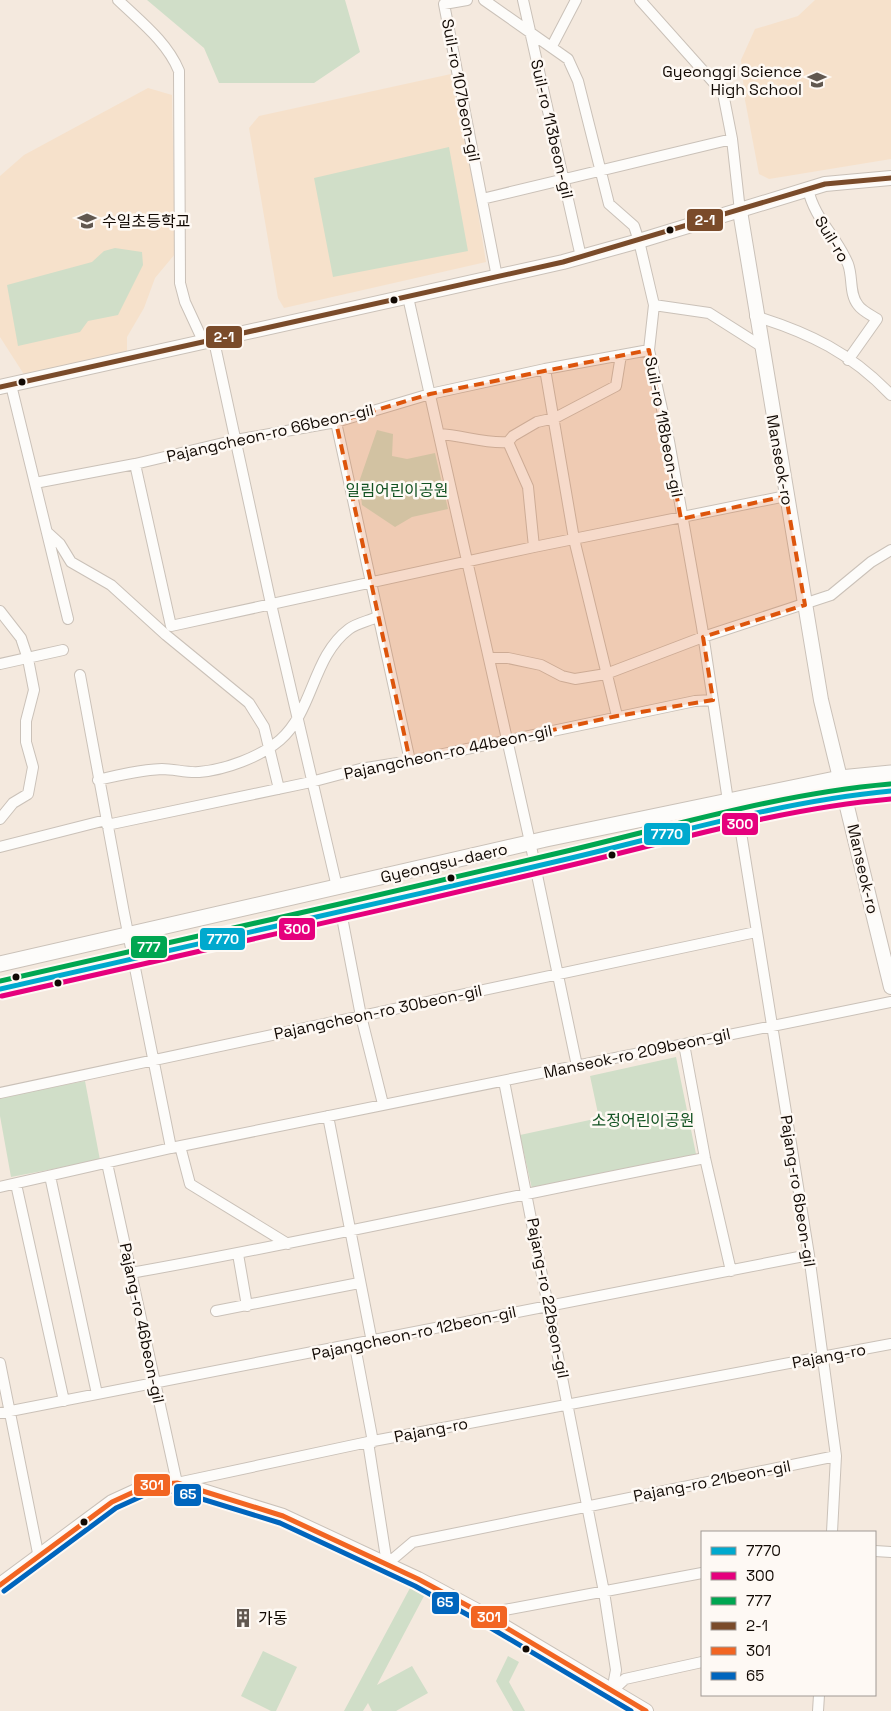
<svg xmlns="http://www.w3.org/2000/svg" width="891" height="1711" font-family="'Space Grotesk','Noto Sans KR',sans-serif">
<rect width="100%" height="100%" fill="#f4e9de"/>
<path fill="#f6e1cb" d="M815,0H891V159L769,179L759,174L745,100L741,60L755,29L798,16Z
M451,74L465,133L486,262L284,308L278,298L249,128L259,116Z
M148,88L172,95L175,254L155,278L144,308L127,337V360L25,376L0,337V176L24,155Z"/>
<path fill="#d0dec8" d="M147,0H345L360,52L314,83H219L204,48Z
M449,147L468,251L333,277L314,178Z
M115,248L142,252L143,265L118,315L88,321L80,332L18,346L7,285L92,262L104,251Z
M377,430L393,434L392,456L407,459L435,453L448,509L412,517L395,527L362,505L359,482Z
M676,1057L696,1154L532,1189L520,1135L599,1118L590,1076Z
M85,1081L100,1160L11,1177L0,1116V1097Z
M410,1588L424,1596L377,1685L412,1666L428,1693L396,1711H372L368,1703L363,1711H344Z
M263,1651L297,1667L276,1711H271L241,1696Z
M508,1656L519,1662L509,1682L525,1711H513L496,1681Z"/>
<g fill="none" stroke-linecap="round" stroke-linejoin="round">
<g stroke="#cac1b8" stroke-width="12">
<path id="street" d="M118,0C141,22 167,42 179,71L180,283L185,302L204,343
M467,0L444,4L497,277
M484,0L568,59L578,81L609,204L634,226L639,241L654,305L649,350L669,441L702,627L728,801
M523,0L581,257
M640,0L723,93L732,139L740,211
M552,46L576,0
M808,189C814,218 837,237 848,264C853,277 849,294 858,305C862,311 871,315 877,319L848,360
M482,199L732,139
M408,297L532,851L577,1066
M654,305L709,313L761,346
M755,316C810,333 851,353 891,395
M214,341L271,604L337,887
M545,369L574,539L617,716
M11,385L68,619
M336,422L410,761
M439,434C462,435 485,444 508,442L513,436L537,422L555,418L616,386L621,355
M508,442L528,487L534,547
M135,464L171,626L534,547L786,496
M35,483L135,464L236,440L336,422L430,394L545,369L649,350
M48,533L60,544L71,562L111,585L166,635L249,703L264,727L279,789
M0,611L21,638L28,659L34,690L26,721V742L33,767L28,794L13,803L0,819
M489,658H508L541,665L562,676L575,679L606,674L703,637L831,595L871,562L891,550
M0,664L63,650
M80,675L124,913L171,1148
M98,780C119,775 140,770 162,769C174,769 187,773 199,772C225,770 260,757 280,740C314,710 312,657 349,629C357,623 369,621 377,617
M738,814L809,1255L836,1456L832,1532
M107,825L311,782L360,769L410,761L695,701L713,700
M0,847L106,820
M341,912L361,1016L383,1104
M684,1044L705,1158L731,1271
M504,1081L604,1592L616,1670L612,1691
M0,1093L756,932
M328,1116L372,1342
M180,1146L190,1184L288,1244
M107,1163L177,1483L368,1442L891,1344
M50,1176L97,1394
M16,1184L64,1401
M0,1187L171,1148L891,1002
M238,1254L247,1306
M131,1273C323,1239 513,1195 705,1158
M216,1311L359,1283
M355,1346L373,1442
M0,1363L39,1558
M0,1413L809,1255
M368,1442L387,1564
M875,1551L891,1552
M387,1564L413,1542L836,1456
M483,1614L702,1573
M612,1691L625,1679L702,1662
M818,1711L819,1695"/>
</g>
<g stroke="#cac1b8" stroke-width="16">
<path id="secondary" d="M740,211L821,700L891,987
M0,387L563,262L639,241L825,184L891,178
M0,1585L112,1502L149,1485L177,1483L283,1516L418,1579L483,1614L646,1711"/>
</g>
<g stroke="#cac1b8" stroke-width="17">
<path id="primary" d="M0,964L546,839L840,778L891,773
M0,989C184,948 367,905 550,863C664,838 774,798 891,791"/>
</g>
<use href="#street" stroke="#fdfcfa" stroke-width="10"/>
<use href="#secondary" stroke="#fdfcfa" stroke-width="14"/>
<use href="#primary" stroke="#fdfcfa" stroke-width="15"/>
<g stroke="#fef9f4" stroke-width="9">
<path id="bus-1" d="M0,989C184,948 367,906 550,863C664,837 774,802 891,791"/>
</g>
<g stroke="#fef9f4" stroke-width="9">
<path id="bus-2" d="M2,996C186,955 371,913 555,869C667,843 776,809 891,799"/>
</g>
<g stroke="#fef9f4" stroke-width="9">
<path id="bus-3" d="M0,981C183,940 367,898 550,855C663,829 774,794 890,784"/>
</g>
<g stroke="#fef9f4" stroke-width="9">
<path id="bus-4" d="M0,387L563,262L825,184L891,178"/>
</g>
<g stroke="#fef9f4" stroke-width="9">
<path id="bus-5" d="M0,1585L112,1502L149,1485L177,1483L283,1516L418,1579L483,1614L646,1711"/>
</g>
<g stroke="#fef9f4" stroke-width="9">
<path id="bus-6" d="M4,1591L116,1508L151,1492L176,1491L280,1523L415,1586L479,1621L631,1711"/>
</g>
<use href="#bus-1" stroke="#00a9ce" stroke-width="5"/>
<use href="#bus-2" stroke="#e5007d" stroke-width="5"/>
<use href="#bus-3" stroke="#00a651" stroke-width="5"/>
<use href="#bus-4" stroke="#7a4b2a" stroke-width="5"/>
<use href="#bus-5" stroke="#f26522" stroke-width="5"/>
<use href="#bus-6" stroke="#0065bd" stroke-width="5"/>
</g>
<path fill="#dd550c" fill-opacity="0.2" stroke="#dd550c" stroke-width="4" stroke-dasharray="10 6" stroke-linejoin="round" d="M649,350L681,519L786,496L805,605L703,637L713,700L617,716L410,761L336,422L430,394Z"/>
<defs>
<g id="school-bare" transform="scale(1.5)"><path d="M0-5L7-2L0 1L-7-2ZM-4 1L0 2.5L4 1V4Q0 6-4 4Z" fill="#615850" stroke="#fef9f4" stroke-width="2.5" paint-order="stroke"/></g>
<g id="building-bare" transform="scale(1.5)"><path d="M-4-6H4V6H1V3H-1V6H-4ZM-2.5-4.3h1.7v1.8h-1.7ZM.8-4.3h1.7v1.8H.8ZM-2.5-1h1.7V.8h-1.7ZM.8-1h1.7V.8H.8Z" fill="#615850" stroke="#fef9f4" stroke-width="2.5" paint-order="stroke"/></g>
</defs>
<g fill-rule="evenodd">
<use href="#school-bare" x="817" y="80"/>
<use href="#school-bare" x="87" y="221"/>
<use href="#building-bare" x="243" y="1618"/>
</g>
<g fill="#120a04" stroke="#fef9f4" stroke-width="2">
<circle cx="670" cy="230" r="4.5"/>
<circle cx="394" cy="300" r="4.5"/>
<circle cx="22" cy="382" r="4.5"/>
<circle cx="612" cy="855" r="4.5"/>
<circle cx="451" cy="878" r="4.5"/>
<circle cx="16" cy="977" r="4.5"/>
<circle cx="58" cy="983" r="4.5"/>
<circle cx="84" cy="1522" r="4.5"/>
<circle cx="526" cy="1649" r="4.5"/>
</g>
<g text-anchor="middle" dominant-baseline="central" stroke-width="5" stroke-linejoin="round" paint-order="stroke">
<g font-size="16" fill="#120a04" stroke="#fef9f4" text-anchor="start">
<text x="802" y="71" text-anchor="end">Gyeonggi Science<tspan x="802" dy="18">High School</tspan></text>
<text x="102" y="221">수일초등학교</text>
<text x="258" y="1618">가동</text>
</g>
<g font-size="16" fill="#120a04" stroke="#fef9f4">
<text transform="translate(461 90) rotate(79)">Suil-ro 107beon-gil</text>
<text transform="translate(552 129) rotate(77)">Suil-ro 113beon-gil</text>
<text transform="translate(832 239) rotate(59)">Suil-ro</text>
<text transform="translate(664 427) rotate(79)">Suil-ro 118beon-gil</text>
<text transform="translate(270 433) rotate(-13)">Pajangcheon-ro 66beon-gil</text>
<text transform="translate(780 460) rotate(80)">Manseok-ro</text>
<text transform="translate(448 752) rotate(-12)">Pajangcheon-ro 44beon-gil</text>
<text transform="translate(444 863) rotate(-13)">Gyeongsu-daero</text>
<text transform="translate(863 869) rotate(77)">Manseok-ro</text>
<text transform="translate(378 1012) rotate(-12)">Pajangcheon-ro 30beon-gil</text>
<text transform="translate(637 1053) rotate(-12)">Manseok-ro 209beon-gil</text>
<text transform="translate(798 1191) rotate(81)">Pajang-ro 6beon-gil</text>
<text transform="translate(548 1298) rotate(79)">Pajang-ro 22beon-gil</text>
<text transform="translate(142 1323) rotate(78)">Pajang-ro 46beon-gil</text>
<text transform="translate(414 1333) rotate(-12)">Pajangcheon-ro 12beon-gil</text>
<text transform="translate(829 1356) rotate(-11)">Pajang-ro</text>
<text transform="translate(431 1430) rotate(-11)">Pajang-ro</text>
<text transform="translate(712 1481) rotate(-11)">Pajang-ro 21beon-gil</text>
</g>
<g font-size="16" fill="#125222" stroke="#fef9f4">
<text x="397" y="490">일림어린이공원</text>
<text x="643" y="1120">소정어린이공원</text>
</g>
</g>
<g stroke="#fef9f4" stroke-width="2">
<rect x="686" y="208" width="38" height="24" rx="5" fill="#7a4b2a"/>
<rect x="205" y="325" width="38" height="24" rx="5" fill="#7a4b2a"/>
<rect x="721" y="812" width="38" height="24" rx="5" fill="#e5007d"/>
<rect x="643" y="822" width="48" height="24" rx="5" fill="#00a9ce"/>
<rect x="278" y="917" width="38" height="24" rx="5" fill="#e5007d"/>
<rect x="199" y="927" width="47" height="24" rx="5" fill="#00a9ce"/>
<rect x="130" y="935" width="38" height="24" rx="5" fill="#00a651"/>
<rect x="133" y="1473" width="38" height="24" rx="5" fill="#f26522"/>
<rect x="173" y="1483" width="29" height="24" rx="5" fill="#0065bd"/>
<rect x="431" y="1591" width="29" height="24" rx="5" fill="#0065bd"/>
<rect x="470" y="1605" width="38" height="24" rx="5" fill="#f26522"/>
</g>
<g font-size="14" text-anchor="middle" font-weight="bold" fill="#fff">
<text x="705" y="225">2-1</text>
<text x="224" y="342">2-1</text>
<text x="740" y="829">300</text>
<text x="667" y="839">7770</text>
<text x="297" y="934">300</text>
<text x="223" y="944">7770</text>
<text x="149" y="952">777</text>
<text x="152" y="1490">301</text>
<text x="188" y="1499">65</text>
<text x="445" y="1607">65</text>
<text x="489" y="1622">301</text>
</g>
<rect x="701" y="1531" width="175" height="165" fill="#fef9f4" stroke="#a09994"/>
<rect x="711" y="1547" width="25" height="8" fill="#00a9ce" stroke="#a09994"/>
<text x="746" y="1556" font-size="15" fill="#120a04">7770</text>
<rect x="711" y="1572" width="25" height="8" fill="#e5007d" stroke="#a09994"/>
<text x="746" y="1581" font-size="15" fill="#120a04">300</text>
<rect x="711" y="1597" width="25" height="8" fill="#00a651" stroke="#a09994"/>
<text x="746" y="1606" font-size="15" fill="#120a04">777</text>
<rect x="711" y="1622" width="25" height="8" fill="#7a4b2a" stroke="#a09994"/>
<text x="746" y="1631" font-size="15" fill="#120a04">2-1</text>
<rect x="711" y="1647" width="25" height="8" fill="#f26522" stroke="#a09994"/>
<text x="746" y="1656" font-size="15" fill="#120a04">301</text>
<rect x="711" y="1672" width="25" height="8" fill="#0065bd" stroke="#a09994"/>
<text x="746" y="1681" font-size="15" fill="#120a04">65</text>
</svg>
